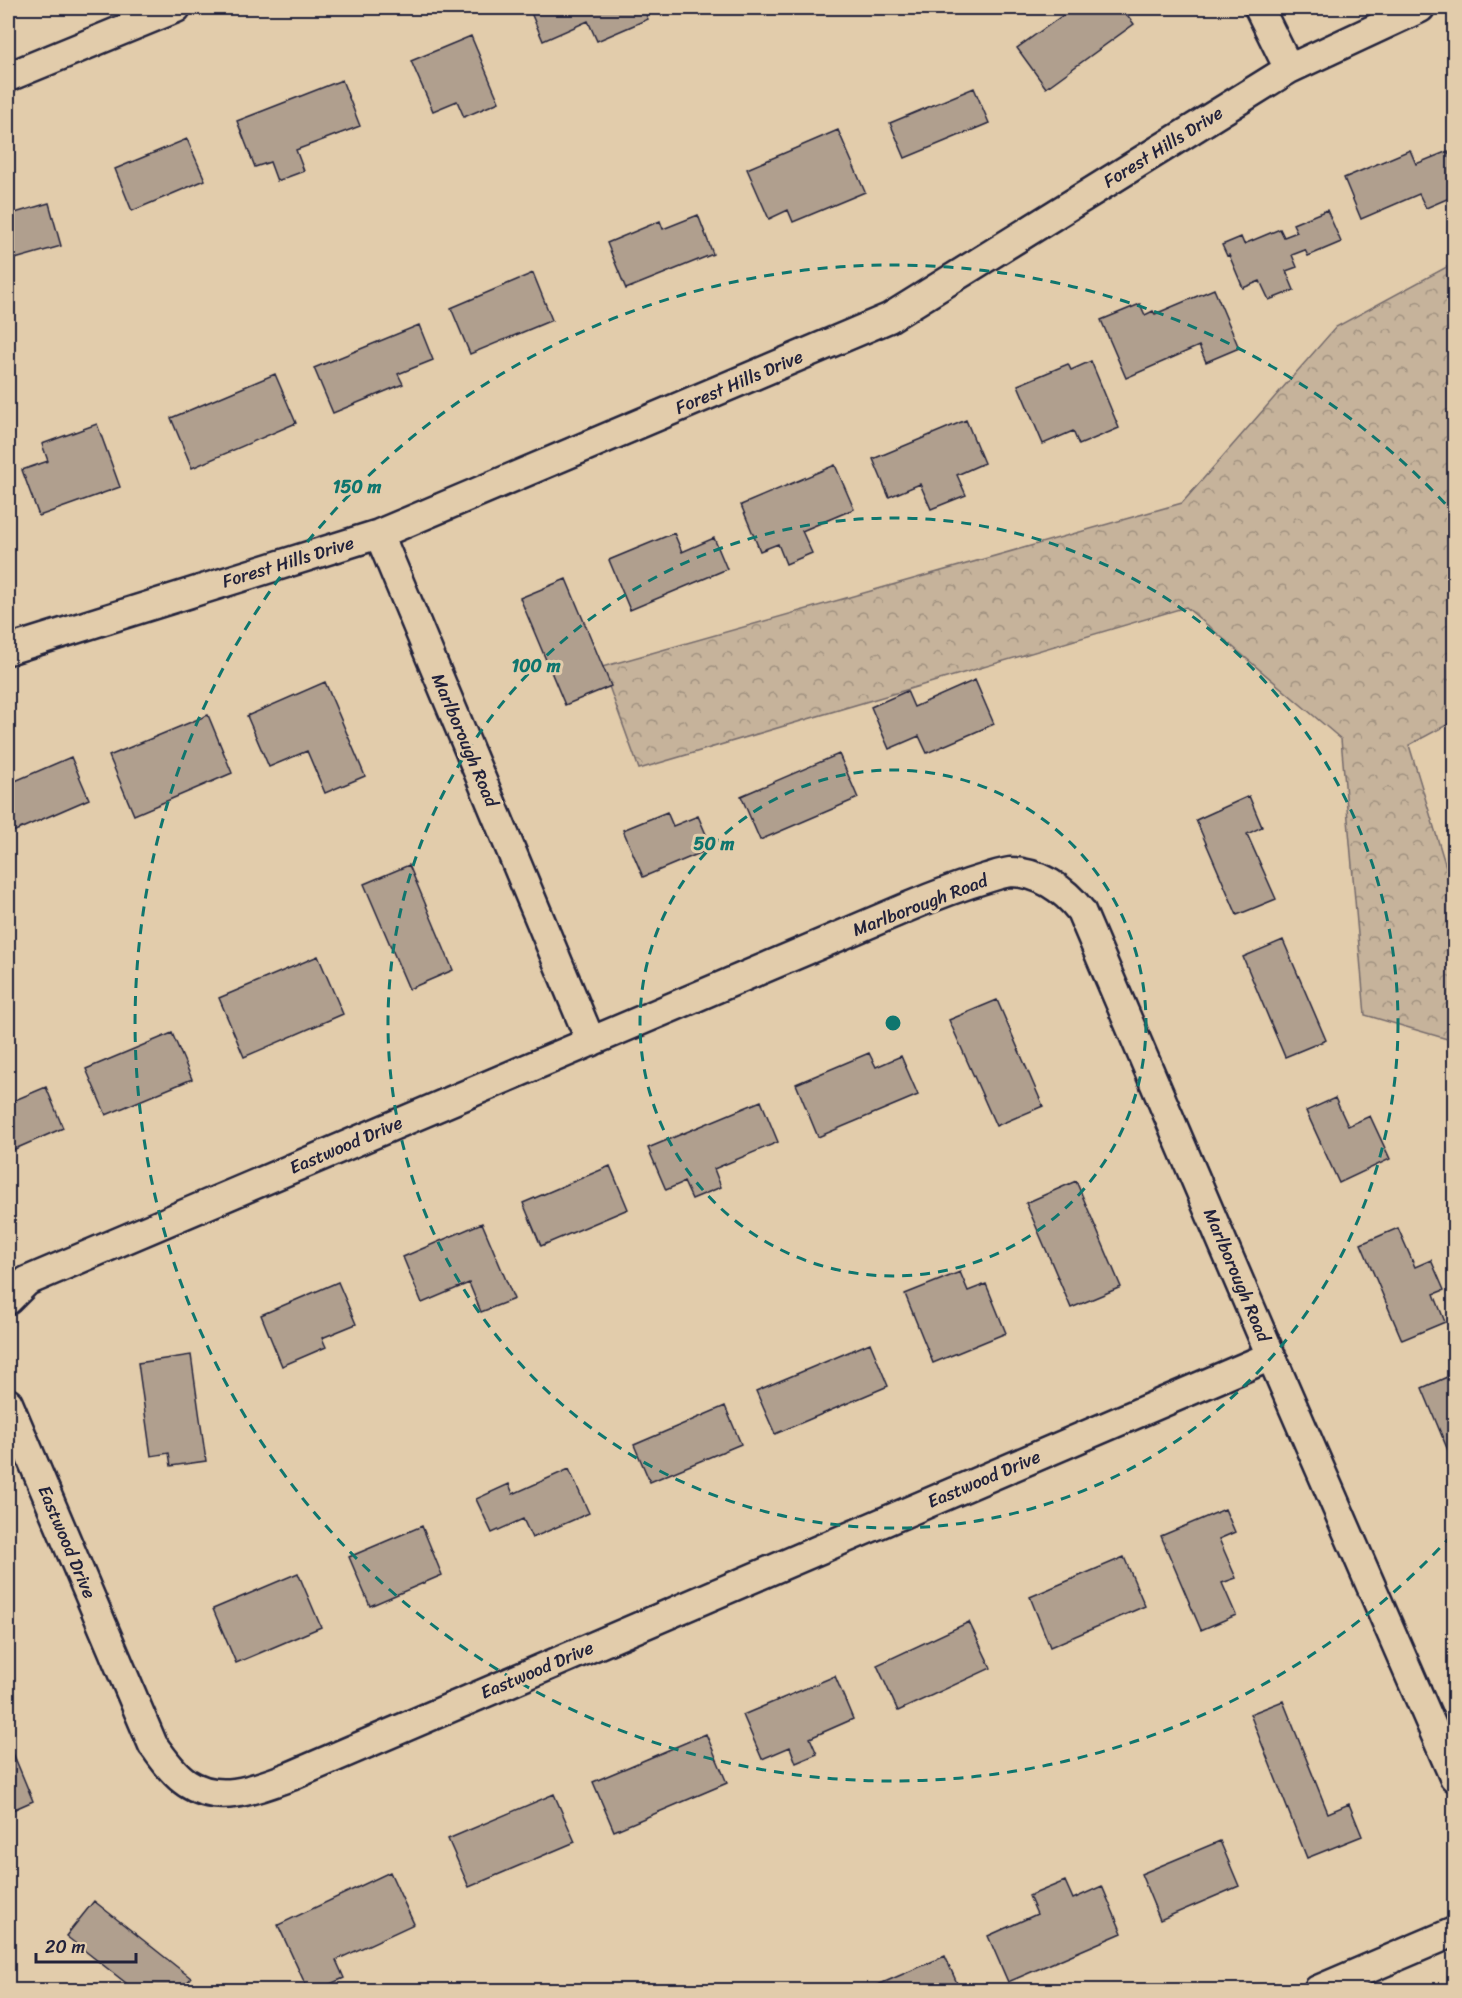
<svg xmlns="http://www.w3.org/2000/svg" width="1462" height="1998" font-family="Sriracha,sans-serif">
<defs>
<pattern id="forest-crowns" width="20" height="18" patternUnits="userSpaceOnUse" patternTransform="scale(1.5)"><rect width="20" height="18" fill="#c6b39b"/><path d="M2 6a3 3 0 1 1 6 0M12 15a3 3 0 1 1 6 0" fill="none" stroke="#a09180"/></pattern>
</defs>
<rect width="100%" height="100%" fill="#e2ccab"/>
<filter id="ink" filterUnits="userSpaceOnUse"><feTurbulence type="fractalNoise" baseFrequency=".0167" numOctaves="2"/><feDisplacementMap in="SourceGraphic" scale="12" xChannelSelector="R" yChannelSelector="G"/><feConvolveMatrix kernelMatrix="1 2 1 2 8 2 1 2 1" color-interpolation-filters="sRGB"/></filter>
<g filter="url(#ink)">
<path fill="url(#forest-crowns)" stroke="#746a6b" stroke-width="1.5" d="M1454,263V721L1409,745L1454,893V1041L1365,1015L1341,739L1186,607L639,769L602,667L1182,503L1336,327Z"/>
<path fill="#b09f8e" stroke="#22223b" stroke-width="1.5" d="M529,8H643L648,19L597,41L588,21L543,41Z
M1073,8H1122L1134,24L1046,88L1017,48Z
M471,36L499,102L464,117L457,101L433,111L411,61Z
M342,80L360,126L296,150L304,171L277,181L270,162L255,167L237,121Z
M974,88L989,123L905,158L890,123Z
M838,130L865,192L793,222L788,210L769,219L747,169Z
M187,139L205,180L132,211L115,169Z
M1410,150L1416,164L1448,151L1454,166V196L1426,208L1419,194L1361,219L1344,178Z
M49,203L61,246L8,261V215Z
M1327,210L1341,242L1308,256L1305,250L1292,255L1297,267L1286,271L1294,290L1269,300L1260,281L1243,288L1229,255L1227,256L1222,245L1241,237L1244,244L1280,229L1284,237L1297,232L1293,224Z
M698,215L713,254L626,289L607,243L660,221L663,229Z
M533,273L552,320L470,354L451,308Z
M1214,289L1239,348L1206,362L1199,346L1126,378L1101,320L1140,304L1145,315L1153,311L1155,314Z
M419,325L433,360L398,374L403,384L333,413L314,368Z
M1091,361L1119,428L1079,445L1073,431L1043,444L1018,385L1068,364L1071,370Z
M275,374L296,423L192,468L171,418Z
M966,420L984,463L957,475L966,495L931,509L920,484L889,497L873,459Z
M97,424L120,487L39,516L22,470L48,461L42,444Z
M835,465L854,509L802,531L812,553L786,564L778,544L760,551L741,505Z
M674,533L682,552L714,538L727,569L630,610L609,560Z
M566,579L611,686L565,705L520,598Z
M975,680L994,724L927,753L919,736L889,749L871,707L907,691L914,707Z
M325,682L365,776L325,793L307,751L269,767L247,716Z
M208,715L232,773L134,815L109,756Z
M839,754L858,798L760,840L741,796Z
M71,757L89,799L8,834V784Z
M1249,796L1262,827L1247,834L1276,899L1237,915L1196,820Z
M667,812L673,826L698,816L712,848L643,877L623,830Z
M409,865L453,970L409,989L364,884Z
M1283,940L1326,1040L1285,1057L1243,957Z
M318,956L343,1014L244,1057L219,998Z
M997,1000L1043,1106L996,1126L949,1020Z
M172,1033L192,1079L106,1115L86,1069Z
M869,1053L876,1067L901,1056L918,1095L818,1137L796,1084Z
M46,1087L63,1128L8,1152V1103Z
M1335,1098L1348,1126L1370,1116L1390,1159L1339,1183L1306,1111Z
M761,1101L778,1142L714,1169L721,1187L692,1199L684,1182L666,1190L648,1148Z
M610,1166L628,1209L541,1246L523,1203Z
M1076,1181L1121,1287L1071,1308L1026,1203Z
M482,1223L514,1299L481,1312L469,1283L422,1303L403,1257Z
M1398,1228L1415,1267L1431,1260L1444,1290L1434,1294L1445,1322L1402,1340L1361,1244Z
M960,1272L968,1291L986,1284L1006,1333L933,1363L905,1294Z
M338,1282L356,1324L322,1338L326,1347L282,1366L261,1315Z
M870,1343L888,1386L775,1434L756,1391Z
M191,1355L206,1461L171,1466L169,1453L151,1456L138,1363Z
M1454,1374V1465L1422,1388Z
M725,1406L741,1444L650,1482L634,1445Z
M569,1469L589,1513L532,1538L523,1519L492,1533L476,1499L509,1484L513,1494Z
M1225,1509L1235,1532L1219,1539L1236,1578L1222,1583L1236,1615L1201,1630L1161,1536Z
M422,1526L442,1575L370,1606L349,1557Z
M1124,1557L1145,1606L1050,1647L1030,1597Z
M298,1573L321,1627L236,1663L213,1609Z
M969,1622L991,1668L898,1711L877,1665Z
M835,1676L853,1719L810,1738L817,1754L796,1763L790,1747L762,1759L743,1715Z
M1283,1701L1328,1813L1349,1804L1362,1836L1307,1858L1250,1714Z
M706,1734L727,1783L614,1831L593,1782Z
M8,1741L33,1801L8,1812Z
M554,1794L575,1842L469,1887L448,1839Z
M1220,1841L1239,1886L1160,1920L1141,1874Z
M390,1872L414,1924L336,1960L344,1978L316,1990H308L278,1925Z
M1065,1881L1073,1899L1102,1886L1122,1933L1008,1982L988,1936L1037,1914L1029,1896Z
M94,1901L191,1978L181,1990H135L66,1936Z
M945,1956L960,1990H866Z"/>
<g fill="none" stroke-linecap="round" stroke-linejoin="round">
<g stroke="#22223b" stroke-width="33">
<path id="minor" d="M1259,8L1289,69
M8,77L176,8
M379,534L591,1042
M8,650L379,534L889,318L1289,69L1420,8
M8,1300L27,1281L908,907C934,896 960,886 987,878C994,876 1002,873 1010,872C1039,872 1064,889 1081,911L1271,1356L1454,1777
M8,1403L153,1745C163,1758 173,1774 187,1783C220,1805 258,1788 291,1776L1271,1356
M1318,1990L1454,1932"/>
</g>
<use href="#minor" stroke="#e2ccab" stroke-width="28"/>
</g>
</g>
<g fill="none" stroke="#0f766e" stroke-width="3" stroke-dasharray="10 8">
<circle cx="893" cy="1023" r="253"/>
<circle cx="893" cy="1023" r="505"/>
<path d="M1452 1535A758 758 0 1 1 1452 511"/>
</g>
<g text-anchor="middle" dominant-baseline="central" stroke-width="6" stroke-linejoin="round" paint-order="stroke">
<g font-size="18" fill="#22223b" stroke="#e2ccab">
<text transform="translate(1163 147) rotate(-32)">Forest Hills Drive</text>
<text transform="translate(739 382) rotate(-23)">Forest Hills Drive</text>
<text transform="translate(288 562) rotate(-17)">Forest Hills Drive</text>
<text transform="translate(465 740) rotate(67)">Marlborough Road</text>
<text transform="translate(920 905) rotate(-21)">Marlborough Road</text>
<text transform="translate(346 1145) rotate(-23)">Eastwood Drive</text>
<text transform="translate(1237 1275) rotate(67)">Marlborough Road</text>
<text transform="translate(984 1479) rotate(-23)">Eastwood Drive</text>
<text transform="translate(67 1542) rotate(67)">Eastwood Drive</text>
<text transform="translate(537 1670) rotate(-23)">Eastwood Drive</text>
</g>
</g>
<circle cx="893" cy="1023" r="9" fill="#0f766e" stroke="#e2ccab" stroke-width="3"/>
<g font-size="18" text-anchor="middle" font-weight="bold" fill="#0f766e" stroke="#e2ccab" stroke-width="6" stroke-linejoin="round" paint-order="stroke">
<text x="357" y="493">150 m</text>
<text x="536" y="672">100 m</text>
<text x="714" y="850">50 m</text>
</g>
<rect width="1462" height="1998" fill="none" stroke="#e2ccab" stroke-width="30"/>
<rect x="15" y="15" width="1432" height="1968" fill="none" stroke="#22223b" stroke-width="2" filter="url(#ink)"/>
<path d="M36 1953v9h100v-9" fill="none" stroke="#22223b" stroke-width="3"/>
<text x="45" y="1953" font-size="18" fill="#22223b" stroke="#e2ccab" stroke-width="4.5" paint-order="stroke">20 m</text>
</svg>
